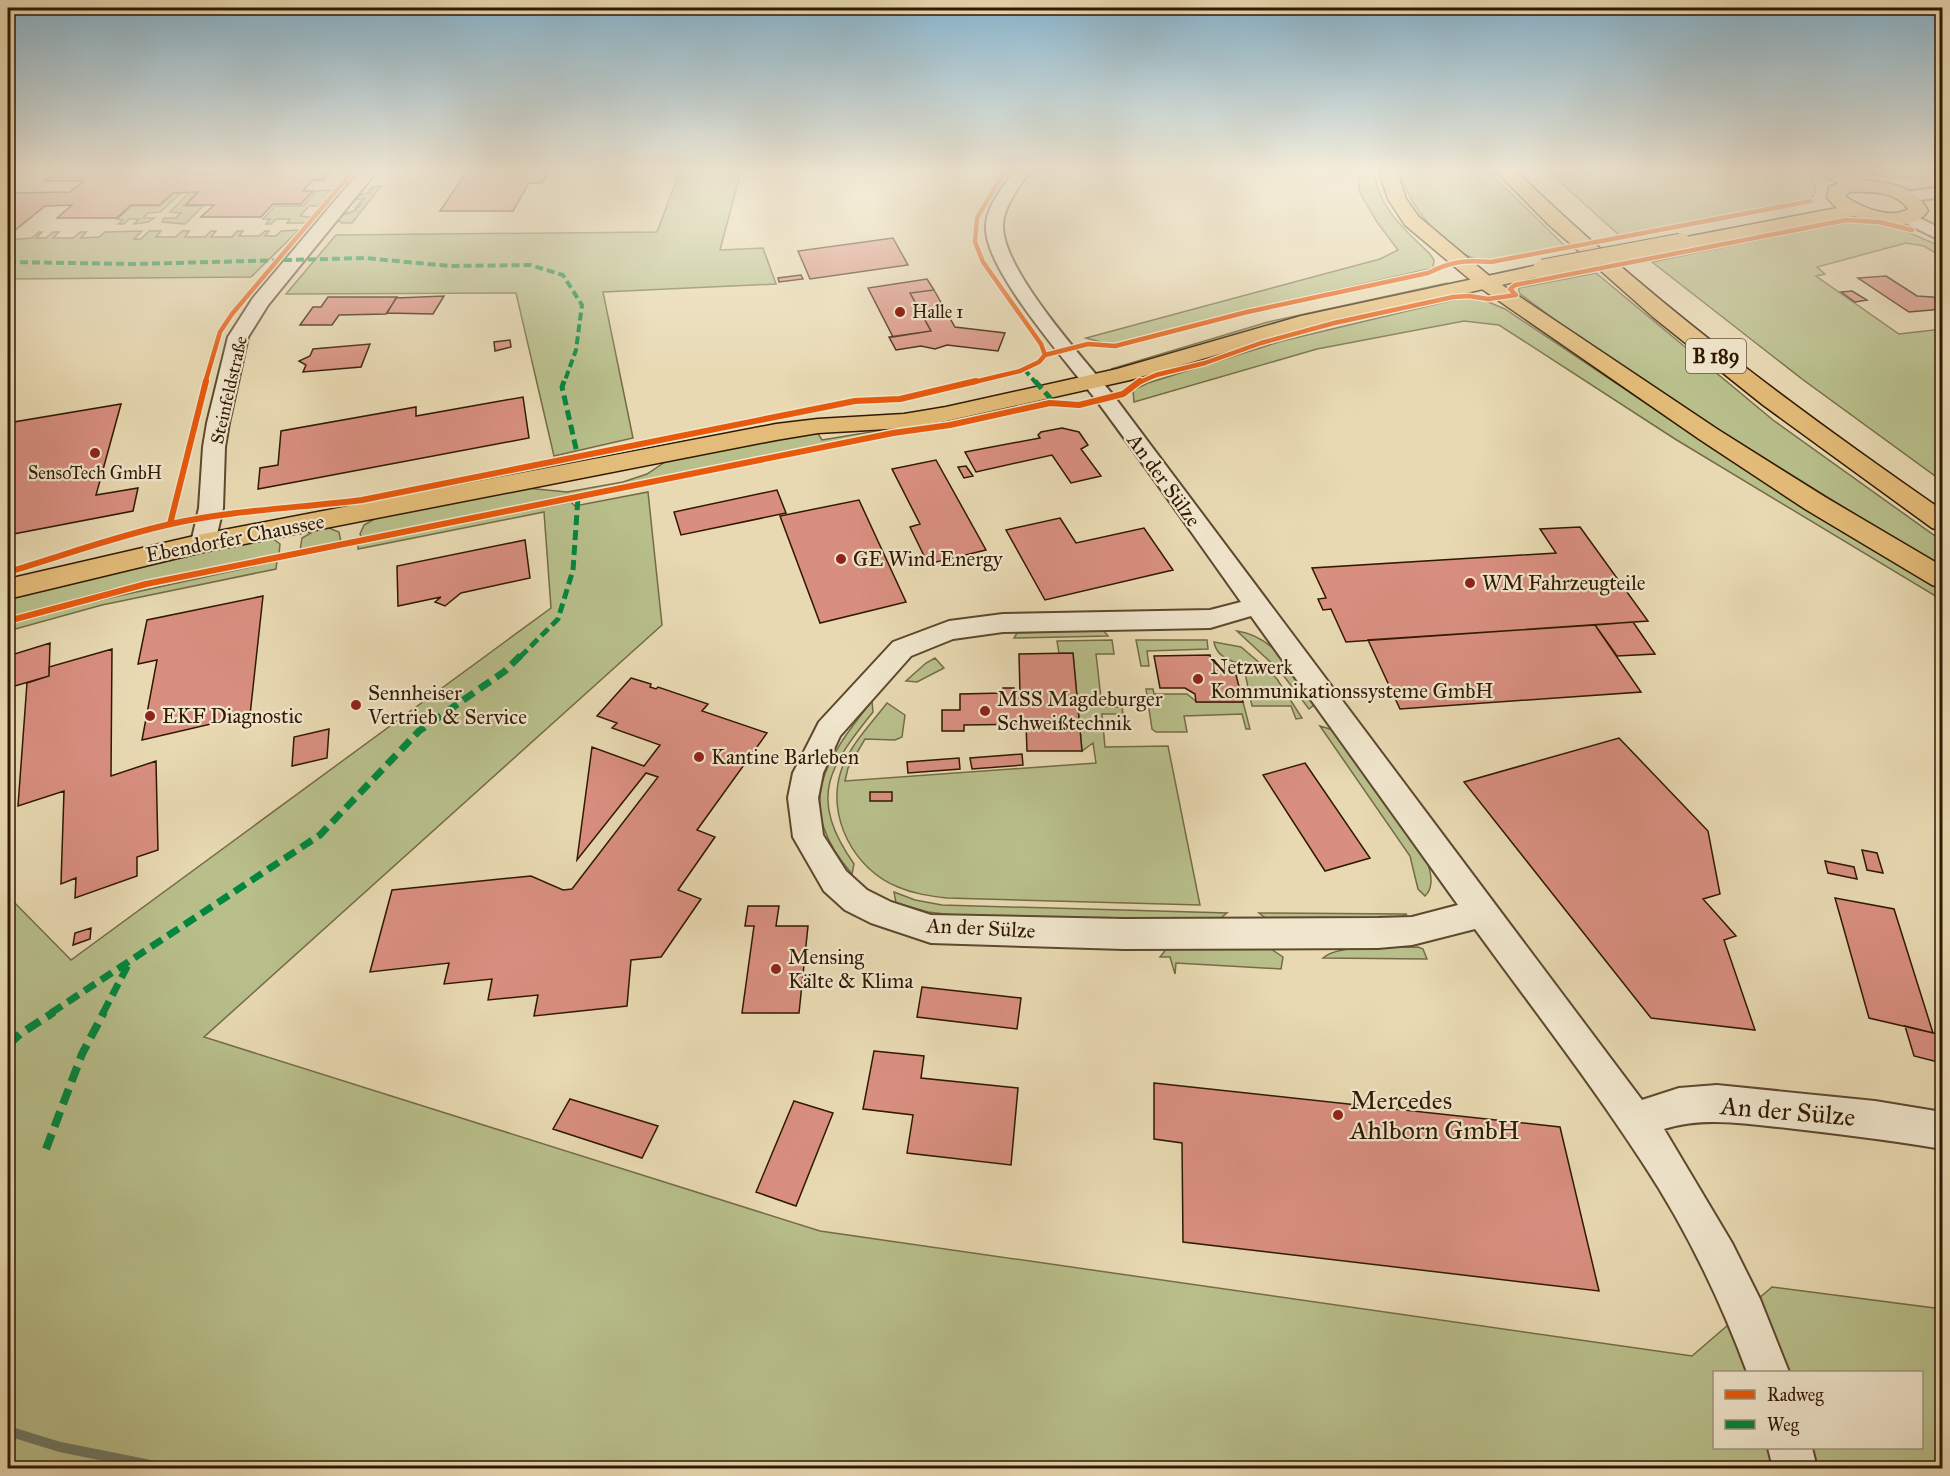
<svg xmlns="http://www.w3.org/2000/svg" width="1950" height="1476" font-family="'IM FELL Great Primer',serif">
<rect width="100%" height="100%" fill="#e8d9b2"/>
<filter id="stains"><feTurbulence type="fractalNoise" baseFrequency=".00333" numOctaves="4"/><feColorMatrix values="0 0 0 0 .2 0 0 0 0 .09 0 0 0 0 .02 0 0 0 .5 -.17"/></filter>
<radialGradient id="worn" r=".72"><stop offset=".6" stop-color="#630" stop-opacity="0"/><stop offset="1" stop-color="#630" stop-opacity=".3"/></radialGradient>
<path fill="#b8bf8b" stroke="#746c46" stroke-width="1.5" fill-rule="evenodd" d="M680,171H741L720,250L763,248L776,284L603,292L633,438L554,456L516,293L286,294L336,235L657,232Z
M1359,171H1374C1378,208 1405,230 1430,254L1434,260L1433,268L1287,301L1111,345L1086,338L1380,259L1398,250L1377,222L1359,191Z
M1400,171H1488L1565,246C1545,250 1499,262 1482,260C1450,257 1405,202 1400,171Z
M1548,171H1807L1816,176L1811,177L1816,190L1812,198L1620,236Z
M1853,171H1942V176C1912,178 1883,179 1853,171Z
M381,186L352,223H342L337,220L340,216L356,210L355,208L359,207L357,206L361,204L359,203L366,198L353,200L356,196L371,192L369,190L373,188L372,187Z
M330,190L333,191L321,206H309L300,216L311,217L306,223H287L290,219H276L271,224H266L270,219H263L275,206H303L316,191Z
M190,192H196L183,206H203L185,224L162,222L164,218H175L181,213L170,212Z
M174,193H181L160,212L148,213L143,218H154L148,222L134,224L139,219H129L124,224H118L123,220L117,219L132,206H160Z
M1863,220L1894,226L1942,247V257L1924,246L1906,243L1817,267L1825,274L1816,276L1899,334L1942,329V355L1937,356L1942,360V481L1802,379L1652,262L1825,226Z
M299,230L251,277L8,279V240L32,238L39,232H42L36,238H46L53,232H59L53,238H73L80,232H86L81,238L99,237L105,232L142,231L134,239H141L149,231H161L156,237H176L182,231H189L185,237H205L211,231H216L211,237H232L237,231H243L239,236H259L265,231H269L265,236H276L281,231Z
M1596,273L1773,420L1942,541V568L1690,412L1574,334L1519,293V288Z
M1447,283L1451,286L1111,369L1268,322Z
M1466,297L1486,301L1505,309L1716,450L1942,589V600L1675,439L1499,325L1464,321L1317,349L1134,402L1133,390L1148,383L1282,341Z
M883,430L862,438L378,536L362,539L360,534L364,525L378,517L526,488L567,492L623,482L647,474L668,460L817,432L822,440Z
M648,492L662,625L204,1037L820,1231L1692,1356L1772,1287L1942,1309V1468H8V896L71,960L551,608L544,512L358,549V544L571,502L575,506ZM1714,1372H1922V1448H1714Z
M320,528H329L339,532L341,542L300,551L302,538Z
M272,538L280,544L279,554L276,557L109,590L8,618V597L121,569Z
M277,561L276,569L102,605L8,631V623L36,614Z
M1103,630L1108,636L1014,638L1017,633Z
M1237,631C1274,636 1298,674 1314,705L1309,709L1280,671Z
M1112,640L1114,654H1096L1102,707H1122L1123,714H1102L1105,747L1168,746L1200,905L947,898C930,896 914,894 898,887C854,870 826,816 841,771C849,746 871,724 887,703L905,715L902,737L895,740L865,739L848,768L845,781L1096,763L1093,743L1082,751L1073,654L1059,653L1057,641Z
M1136,640H1207L1208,649L1147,651L1149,666H1141Z
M1214,642L1241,647L1262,665C1244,665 1218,663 1214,642Z
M935,658L944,668L917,682L906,681L926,663Z
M1249,670H1268L1277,679L1302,718L1296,719L1291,706H1252L1245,673Z
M1146,689H1153L1154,694H1187L1197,702H1243L1250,729H1246L1242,714L1184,716L1187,732H1156L1152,729Z
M872,701L873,712C828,768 808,798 854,864L852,874C793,806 824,761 872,701Z
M1320,726L1333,730L1425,856C1430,868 1436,886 1425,896L1418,889L1410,856Z
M894,892L915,900L942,905L1227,913L1217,921L953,915L928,912L896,903Z
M1259,913L1407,914L1397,919L1271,922Z
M1168,947L1271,949L1283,957L1281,969L1176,963L1175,974L1170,957H1160Z
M1418,947L1423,949L1427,959L1323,958C1341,943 1394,948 1418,947Z"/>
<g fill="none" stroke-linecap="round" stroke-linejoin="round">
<path stroke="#6e7967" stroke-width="10" d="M8,1431L60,1447L165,1468"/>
</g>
<path fill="#d98f80" stroke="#301801" stroke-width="1.5" d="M58,171H195L192,174H218L221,171H330L323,180H313L303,191H313L301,204H273L261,217H201L214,205H186L198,192L173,193L159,205H131L117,218H57L72,205L45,206L13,232H8V193L70,192L83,181H45Z
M467,171H549L542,183H529L513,211H440Z
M893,238L908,265L810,279L798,251Z
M801,275L803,279L779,282L778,278Z
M1886,276L1917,296L1933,297L1942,303V309L1909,312L1858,278Z
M927,279L934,290L910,293L931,331L893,337L868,288Z
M934,290L955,327L1005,333L998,351L947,345L935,349L921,346L896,350L889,337L931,331L910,293Z
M1852,291L1867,300L1855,302L1841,292Z
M444,296L433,314L387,313L396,298Z
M328,297H397L386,314L339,315L332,325H300L313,307H321Z
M510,340L511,347L495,351L494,342Z
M370,344L361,367L303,372L306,365L299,361L310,356L313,349Z
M523,397L529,438L258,489L260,468L278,465L281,431L416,407V416Z
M121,404L96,495L138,488L133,511L8,535V495L10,488L8,489V423Z
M1062,428L1079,432L1088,445L1081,449L1101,476L1071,483L1052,455L976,472L965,452L1040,438L1038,435L1041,432Z
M936,460L986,550L928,564L910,527L920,524L892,469Z
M966,466L973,476L964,478L958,467Z
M777,490L786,513L681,535L674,512Z
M859,500L906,602L820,623L780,516Z
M1060,518L1076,543L1144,528L1173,570L1045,600L1006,530Z
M1580,527L1648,621L1346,642L1331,609L1323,610L1318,599L1326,598L1312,568L1556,553L1540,529Z
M525,540L530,578L461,593L445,606L435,602L441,597L398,606L397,566Z
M263,596L250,715L142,740L157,660L138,664L147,620Z
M1633,622L1655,654L1617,656L1595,625Z
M1595,625L1641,692L1400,709L1368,640Z
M50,643L49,676L8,688V656Z
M112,649L111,776L156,761L158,850L137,857V876L75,898L76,878L61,884L64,791L18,806L27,683L49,676V667Z
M1073,653L1082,751H1027L1026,724L964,725V731H942V710H960V694L1003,693V688H1014V693H1020L1019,654Z
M1210,655L1212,665L1222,671H1235L1243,702H1196L1195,694L1185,688H1160L1154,656Z
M631,678L651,684L650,687L656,689L658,687L708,704L702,711L767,733L697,830L715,837L678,890L701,899L661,957L631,960L627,1006L534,1016L538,995L488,1000L492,979L444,984L449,963L370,972L392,890L531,876L563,890L572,889L658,777L646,773L577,860L592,747L644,766L660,745L612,728L617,723L597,716Z
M329,729L327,758L292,766L294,737Z
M1619,738L1708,831L1720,894L1703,899L1736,936L1724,940L1755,1030L1651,1018L1464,782Z
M1022,754L1023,765L972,769L970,758Z
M959,758L960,769L908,773L907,762Z
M1305,763L1370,858L1325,871L1263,775Z
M870,792H892V801H870Z
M1862,850L1877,853L1883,873L1867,870Z
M1825,861L1854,867L1857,879L1828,873Z
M1835,898L1894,909L1933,1033L1869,1018Z
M748,906H779L776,926H808L799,1013H742L754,926H745Z
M91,928L90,939L73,945L75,933Z
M922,987L1021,998L1017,1029L917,1017Z
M1905,1026L1942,1035V1063L1914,1056Z
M874,1051L924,1056L921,1078L1018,1088L1011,1165L907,1153L913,1115L863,1109Z
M1154,1083L1560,1127L1599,1291L1183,1242L1182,1143L1154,1139Z
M570,1099L658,1126L642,1158L553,1129Z
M794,1101L833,1113L796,1206L756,1192Z"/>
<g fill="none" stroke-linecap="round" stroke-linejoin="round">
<g stroke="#5e482d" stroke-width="4">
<path id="minor" d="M360,171H377L268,305L248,337L229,423L225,447L223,508L215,543L212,549L203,551L194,549L191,543L199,508L203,447L207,423L228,337L253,298Z
M1014,171H1030C1019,187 1002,208 1003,228C1005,273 1084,359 1113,395L1642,1100L1679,1088L1717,1085L1875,1101L1942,1112V1149C1890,1140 1839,1134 1787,1128C1746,1124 1704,1116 1664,1129L1732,1243L1760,1299L1789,1372H1747C1720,1299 1685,1227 1642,1162C1590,1082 1531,1006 1475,929L1412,945L1378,948L1124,949L931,943L871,923L845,910L824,891L793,837L788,798L793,773L815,730L819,722L893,642L949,621L1003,614L1210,610L1241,602C1194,536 1148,470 1100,405C1072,367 985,272 986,227C986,207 1003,187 1014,171ZM1251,616L1458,905L1412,917L1378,918L1124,919L931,915L891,902L867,890L846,871L823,835L818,798L823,773L840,736L911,656L953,639L1003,632L1210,628Z
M1942,187V197L1905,202L1897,197L1905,192Z
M1907,212L1942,229V241L1901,221L1899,217Z
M1768,1448H1812L1817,1468H1773Z"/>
</g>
<g stroke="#301801" stroke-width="3">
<path id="major" d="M1860,180C1885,182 1916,185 1928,211C1913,233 1875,223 1854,216L1681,250L1674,248L1671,244L1674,240L1681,238L1837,208L1827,198L1829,187L1846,181ZM1849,192C1868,191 1897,191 1908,209C1890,220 1860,207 1845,196Z
M1543,264L1550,266L1553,270L1550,274L1306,329L1130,380L946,421L904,428L818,433L776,440L203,552L8,599V579L203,534L776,424L818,419L904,414L946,407L1117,369L1301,316Z"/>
</g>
<g stroke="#301801" stroke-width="3">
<path id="highway" d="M1379,171H1397L1406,199L1419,217L1493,279L1717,429L1825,497L1942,566V588L1932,585L1805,509L1699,439L1479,287L1405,225L1388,199Z
M1496,171H1516C1647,298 1792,406 1942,510V531L1932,528L1763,405L1653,317L1548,224Z
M1819,171C1836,171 1858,171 1869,186L1867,190C1852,194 1835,181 1822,175Z"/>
</g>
<use href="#minor" fill="#f0e6cd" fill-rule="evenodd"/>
<use href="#major" fill="#e4bc79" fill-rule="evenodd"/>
<use href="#highway" fill="#e4bc79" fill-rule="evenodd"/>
<g stroke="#301801" stroke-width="23" stroke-linecap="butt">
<path id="major-bridge" d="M1543,270L1681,244"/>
</g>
<use href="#major-bridge" stroke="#e4bc79" stroke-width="21"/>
<path stroke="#00873e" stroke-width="4" stroke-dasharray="8 4" stroke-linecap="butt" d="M8,262L134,264L365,258L449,266L530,265L563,275L582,305L576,350L564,383
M1024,369L1036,383"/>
<path stroke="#00873e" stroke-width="5" stroke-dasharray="10 5" stroke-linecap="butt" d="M564,381L562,387L578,457
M1035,381L1051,399L1050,403
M520,657L558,619L573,570L578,497"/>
<path stroke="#00873e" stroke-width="7" stroke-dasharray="13 7" stroke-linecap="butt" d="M51,1013L320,835L419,731L505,671L521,655
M103,1013L128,965"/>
<path stroke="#00873e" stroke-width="8" stroke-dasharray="16 8" stroke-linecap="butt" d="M8,1045L20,1034L54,1012
M46,1149L82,1054L104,1012"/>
<g stroke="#f0e6cd" stroke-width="7">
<path id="cycleway-far1" d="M1005,171L977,218L975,242L983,262L1041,344L1045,355
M205,383L220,332L232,314L353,171
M970,383L1020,371L1039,362L1045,355L1088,344L1115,346L1247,312L1428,273C1452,261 1465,260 1491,262L1811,201
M1138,383L1156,375L1205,363L1261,343L1334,323L1453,297L1469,296L1488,299L1516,295L1510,289L1515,285L1846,220L1879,222L1912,230"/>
</g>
<g stroke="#f0e6cd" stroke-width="9">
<path id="cycleway" d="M170,524L206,381
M8,572C62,556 116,536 171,524C234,510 298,508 362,500L855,401L900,399L976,381
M8,621L146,584L893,433L950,425L1050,403L1079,405L1123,394L1140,381"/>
</g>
<use href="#cycleway-far1" stroke="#e8590c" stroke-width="4.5"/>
<use href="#cycleway" stroke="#e8590c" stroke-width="6"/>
</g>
<linearGradient id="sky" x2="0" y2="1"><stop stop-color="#87b6d0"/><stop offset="0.45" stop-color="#f5eedc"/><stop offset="1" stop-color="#f5eedc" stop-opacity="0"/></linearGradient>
<rect width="1950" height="378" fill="url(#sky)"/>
<g fill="#8f2418" stroke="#f0e6cd" stroke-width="2">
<circle cx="900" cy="312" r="6"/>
<circle cx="95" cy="453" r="6"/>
<circle cx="841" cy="559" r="6"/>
<circle cx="1470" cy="583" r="6"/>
<circle cx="1198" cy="679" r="6"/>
<circle cx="356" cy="705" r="6"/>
<circle cx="985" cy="711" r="6"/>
<circle cx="150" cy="716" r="6"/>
<circle cx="699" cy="757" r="6"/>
<circle cx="776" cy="969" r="6"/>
<circle cx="1338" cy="1115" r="6"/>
</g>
<g text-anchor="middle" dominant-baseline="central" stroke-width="4.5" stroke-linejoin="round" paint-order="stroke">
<g font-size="18" fill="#301801" stroke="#f0e6cd" text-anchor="start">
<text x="912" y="312">Halle 1</text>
<text x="95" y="473" text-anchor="middle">SensoTech GmbH</text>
</g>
<g font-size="18" fill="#301801" stroke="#f0e6cd">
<text transform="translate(229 390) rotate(-77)">Steinfeldstraße</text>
</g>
<rect fill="#f0e6cd" stroke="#6a563e" stroke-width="1.5" x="1686" y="339" width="60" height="34" rx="4.5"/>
<g font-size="20" font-weight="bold" fill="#301801">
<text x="1716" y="356">B 189</text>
</g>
<g font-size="21" fill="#301801" stroke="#f0e6cd">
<text transform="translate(1164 480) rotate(54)">An der Sülze</text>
<text transform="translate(235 538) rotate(-11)">Ebendorfer Chaussee</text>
<text transform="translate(981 928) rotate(3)">An der Sülze</text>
</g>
<g font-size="21" fill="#301801" stroke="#f0e6cd" text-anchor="start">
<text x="853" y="559">GE Wind Energy</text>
<text x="1482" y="583">WM Fahrzeugteile</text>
<text x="1210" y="667">Netzwerk<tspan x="1210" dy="24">Kommunikationssysteme GmbH</tspan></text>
<text x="368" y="693">Sennheiser<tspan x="368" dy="24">Vertrieb &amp; Service</tspan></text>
<text x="997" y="699">MSS Magdeburger<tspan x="997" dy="24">Schweißtechnik</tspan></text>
<text x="162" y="716">EKF Diagnostic</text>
<text x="711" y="757">Kantine Barleben</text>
<text x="788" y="957">Mensing<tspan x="788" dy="24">Kälte &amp; Klima</tspan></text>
</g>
<g font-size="26" fill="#301801" stroke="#f0e6cd" text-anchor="start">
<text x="1350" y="1100">Mercedes<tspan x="1350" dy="30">Ahlborn GmbH</tspan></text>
</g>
<g font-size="26" fill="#301801" stroke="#f0e6cd">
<text transform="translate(1788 1111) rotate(5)">An der Sülze</text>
</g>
</g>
<rect width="1950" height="1476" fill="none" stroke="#e8d9b2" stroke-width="30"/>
<rect x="9" y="9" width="1932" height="1458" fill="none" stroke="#301801" stroke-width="3"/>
<rect x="15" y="15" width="1920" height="1446" fill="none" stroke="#301801" stroke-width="1.5"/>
<rect x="1713" y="1371" width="210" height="78" fill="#f0e6cd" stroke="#a3947b" stroke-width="1.5"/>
<rect x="1725" y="1390" width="30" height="9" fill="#e8590c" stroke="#a3947b" stroke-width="1.5"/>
<text x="1767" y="1401" font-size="18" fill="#301801">Radweg</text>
<rect x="1725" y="1420" width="30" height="9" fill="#00873e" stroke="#a3947b" stroke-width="1.5"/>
<text x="1767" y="1431" font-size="18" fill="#301801">Weg</text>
<rect width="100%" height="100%" filter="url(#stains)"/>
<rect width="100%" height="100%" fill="url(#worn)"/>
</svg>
